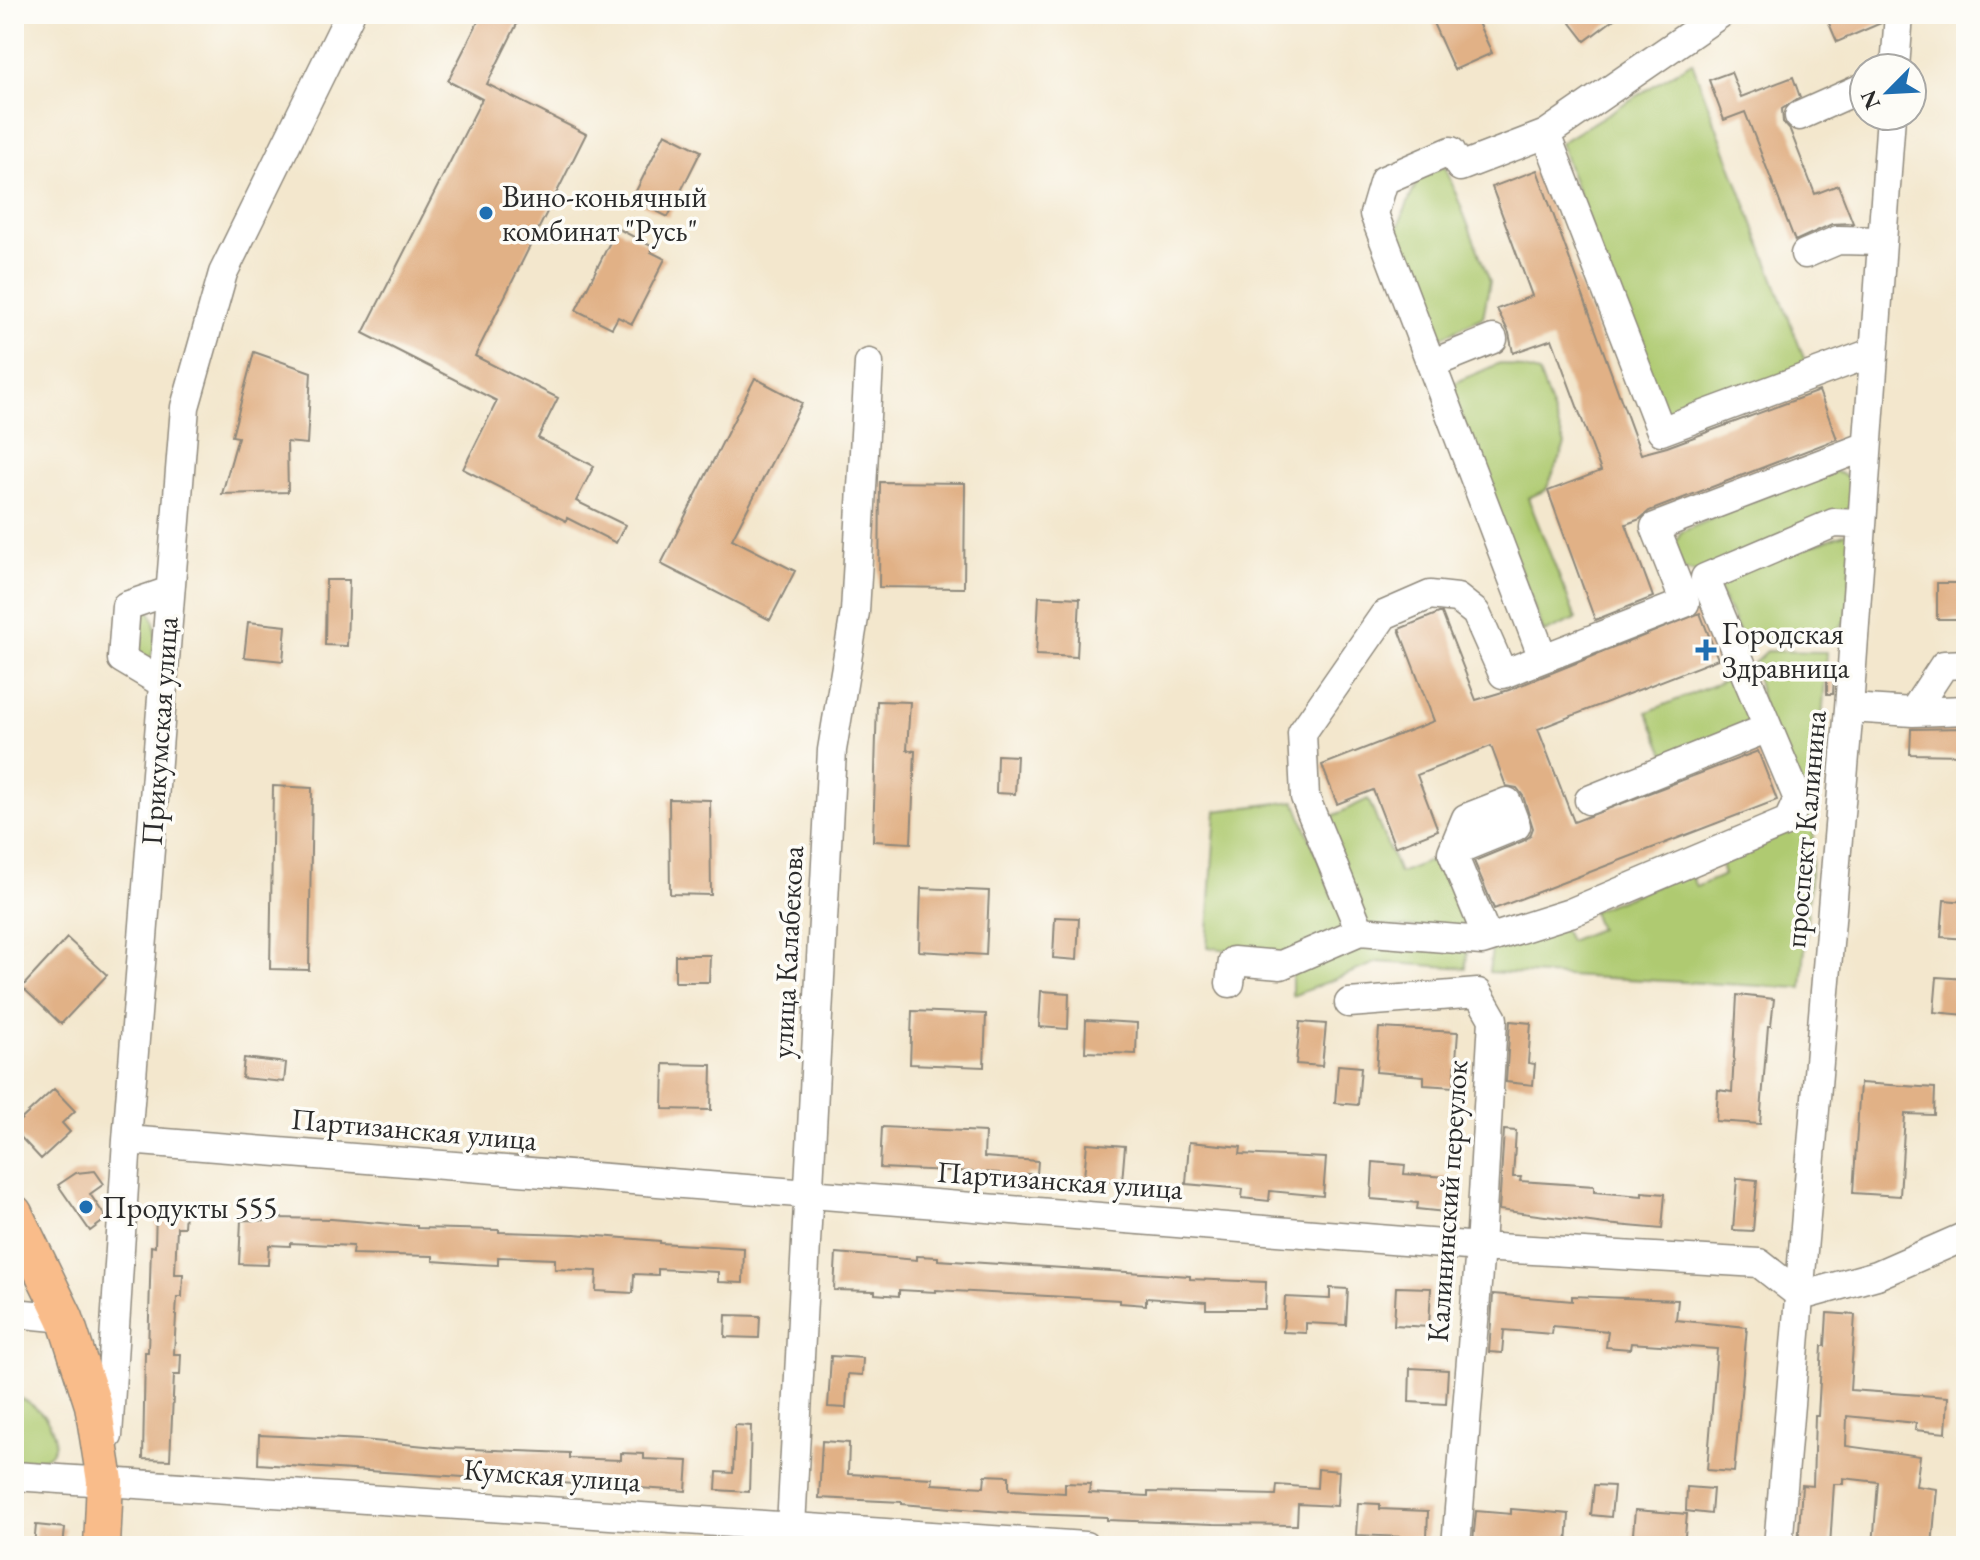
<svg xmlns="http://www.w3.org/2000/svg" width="1980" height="1560" font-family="'EB Garamond',serif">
<rect width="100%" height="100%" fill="#fdfcf7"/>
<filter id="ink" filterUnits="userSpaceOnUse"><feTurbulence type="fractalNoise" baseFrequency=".0125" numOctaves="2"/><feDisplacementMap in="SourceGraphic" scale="16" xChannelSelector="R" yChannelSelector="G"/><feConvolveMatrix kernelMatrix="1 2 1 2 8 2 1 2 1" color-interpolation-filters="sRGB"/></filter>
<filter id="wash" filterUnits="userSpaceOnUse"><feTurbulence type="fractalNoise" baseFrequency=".006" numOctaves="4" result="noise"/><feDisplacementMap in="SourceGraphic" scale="32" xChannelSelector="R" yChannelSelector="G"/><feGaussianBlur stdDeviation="1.8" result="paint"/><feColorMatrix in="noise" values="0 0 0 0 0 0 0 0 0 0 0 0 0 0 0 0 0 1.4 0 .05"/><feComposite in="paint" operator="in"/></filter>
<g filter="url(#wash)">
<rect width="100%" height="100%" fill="#f3e7cd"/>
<path fill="#afca71" stroke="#6d7a4e" stroke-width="2" d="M1692,62L1811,377L1665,434L1560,143Z
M1445,166L1490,281L1483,317L1440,338L1396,231L1419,177Z
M1500,363L1539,373L1565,445L1546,490L1528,498L1576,619L1544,633L1450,385Z
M1826,470C1854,474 1864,489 1845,513L1699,573L1683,570L1674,544L1681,532Z
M1850,532C1850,558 1852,587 1848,613C1841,649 1769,638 1742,638L1719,590L1728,574Z
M146,610L150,611C158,625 157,654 145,666L134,659L139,618Z
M1767,651L1827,652L1802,988L1489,972L1492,949L1560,922L1569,941L1599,929L1592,911L1690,872L1696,887L1724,875L1720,860L1793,830L1753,664Z
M1738,675L1759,724L1668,761L1647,712Z
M1368,799L1399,873L1440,857L1466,917L1462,929L1364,926L1320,822Z
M1295,801L1346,929L1274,957L1207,947L1216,811Z
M1360,943L1467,952L1466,968L1378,962L1292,996V971Z
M14,1396C54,1408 81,1467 14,1463Z"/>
<g id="blocks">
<path fill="#e1b186" d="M482,14H522L487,84L586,134L475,356L558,398L538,438L594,466L576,501L625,525L616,543L567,518L566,521L463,469L497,401L363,333L482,99L448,81Z
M1429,14H1474L1492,53L1454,70Z
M1564,14H1621L1585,41Z
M1825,14H1882L1881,23L1837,42Z
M1731,72L1741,97L1793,77L1800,97L1782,109L1783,122L1790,130L1815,194L1838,185L1853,223L1832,224L1795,241L1745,112L1724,120L1709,80Z
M665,133L701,151L668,217L632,199Z
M1537,170L1641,454L1667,447L1819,391L1837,439L1649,511L1640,519L1626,524L1653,597L1595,620L1548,491L1601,471L1552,339L1513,353L1509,333L1497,309L1532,296L1492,187Z
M617,228L653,247L651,252L665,259L632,324L618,317L612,328L576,310Z
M254,352L311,372L307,444L287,442L288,492L222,494L238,437L232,436Z
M755,378L802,403L732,539L795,571L770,620L661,564Z
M880,482L965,483L964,588L879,587Z
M326,580H349L347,646L325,645Z
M1937,583H1966V619H1937Z
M1039,596L1080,598L1077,657L1036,655Z
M1439,613H1442L1476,700L1509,690L1700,613L1718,659L1538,729L1574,822L1758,751L1777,800L1494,909L1474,861L1523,841L1530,836L1533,828L1523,796L1517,788L1506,786L1491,746L1417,775L1438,830L1395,847L1373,790L1337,804L1322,765L1434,721L1399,629Z
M248,622L286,626L283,661L244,657Z
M1827,676H1834L1833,694H1827Z
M877,701L910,702L907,750L915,751L911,843L873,841Z
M1964,728V755L1910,754L1911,729Z
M997,755L1017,756L1015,794L996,793Z
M273,786L312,788L309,970L270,969Z
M669,799L710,800L711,895L670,894Z
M921,888L989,891L986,955L919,951Z
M1944,900L1966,902V939L1941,937Z
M1055,917L1079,918L1077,960L1053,958Z
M67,938L107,975L61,1024L22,987Z
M675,955H710L709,982H675Z
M1937,977L1966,979V1015L1934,1012Z
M1041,991L1069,993L1068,1029L1039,1027Z
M1737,995L1774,999L1771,1026H1768L1760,1124L1716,1121L1718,1090L1732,1092Z
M912,1011L986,1014L984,1067L910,1064Z
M1086,1020L1137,1023L1136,1054L1085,1052Z
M1510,1021L1531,1023L1528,1063L1535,1064L1533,1085L1506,1082Z
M1300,1022L1326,1024L1322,1066L1296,1064Z
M1379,1028L1458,1032L1454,1087L1424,1085V1076L1376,1072Z
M244,1058L286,1063L284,1082L242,1078Z
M664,1064L712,1065L711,1110L663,1109Z
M1338,1065L1361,1067L1358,1105L1335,1103Z
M1860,1083L1935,1088L1934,1115L1905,1114L1900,1196L1853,1193Z
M54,1089L75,1111L62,1123L70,1132L41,1159L14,1130V1126Z
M882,1127L985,1132L984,1157L1038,1161L1037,1174H1027L1026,1188L998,1185L999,1173L880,1168Z
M1504,1130L1516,1131L1513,1177H1521L1520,1181L1594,1186V1192L1642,1196V1192L1665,1194L1662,1229L1605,1224L1499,1210Z
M1189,1142L1241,1147L1240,1154L1326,1158L1323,1196L1270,1191L1269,1201L1242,1198L1243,1189L1186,1184Z
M1087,1143L1125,1146L1122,1182L1084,1178Z
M1373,1162L1405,1165L1404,1174L1448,1177L1445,1212L1417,1209L1418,1203L1371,1199Z
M95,1171L104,1184L90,1194L105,1216V1220L90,1231L58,1185L76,1173Z
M1737,1178L1757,1180L1753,1231L1733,1230Z
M156,1210L185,1211L184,1227H177L175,1274H183L182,1297H177L174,1354H181L180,1375H174L170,1460L143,1459L145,1352H148L151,1246L155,1247Z
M274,1218L331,1219L417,1226V1228L499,1230V1232L574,1234L660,1241V1243L744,1248L743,1283L718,1282V1272L658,1269V1275L634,1274L633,1293L596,1291L597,1271L555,1269V1259L498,1257V1265L476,1264L433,1261V1256L352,1254L353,1246L290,1243V1246L269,1245L268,1265L239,1264L241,1220L273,1221Z
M836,1253L917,1260V1256L938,1257V1260L1190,1276V1279L1266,1282L1265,1309H1206V1302L1146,1298V1305L1120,1303V1300L936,1290V1292L899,1290V1296L875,1294V1291L834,1290Z
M1396,1287L1431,1288L1429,1327L1394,1325Z
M1330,1288L1348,1289L1346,1325L1306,1323V1333L1283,1332L1285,1297L1330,1299Z
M1493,1294L1572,1301V1296L1678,1300L1676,1320L1747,1327L1734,1472L1707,1470L1717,1349L1631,1343L1630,1349L1606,1347L1608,1331L1553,1326L1552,1334L1504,1330L1502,1353L1489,1352Z
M1827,1313L1855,1315L1850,1390L1948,1397L1946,1433L1915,1430L1916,1423L1847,1416L1846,1446L1920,1456L1916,1486L1937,1489L1932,1546H1873L1878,1482L1843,1478V1484H1834L1830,1546H1798L1802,1485L1813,1486L1815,1416H1818L1822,1346H1825Z
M726,1315L760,1316L759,1338L725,1337Z
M831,1356L863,1358L862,1375L848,1374L846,1408L828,1407Z
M1410,1368L1448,1370L1446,1404L1409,1402Z
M735,1425L751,1426L749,1492L716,1490L717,1472L733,1473Z
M259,1435L363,1440L446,1448L569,1453V1458L621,1460V1453L644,1454V1459L688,1461L686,1491L258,1464Z
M822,1441L849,1443L848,1474L933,1478L932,1484L984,1487L985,1475L1009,1476V1490L1065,1493V1483L1090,1484L1089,1493L1148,1496V1492L1276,1495L1277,1485L1317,1488L1318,1469L1339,1471L1337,1506L1298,1504L1297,1525L1214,1524L1107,1520V1517L1028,1514L902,1504V1502L819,1498Z
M1594,1485L1614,1486L1611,1517L1591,1515Z
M1687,1487L1713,1489L1711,1514L1686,1511Z
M1358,1503L1380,1504V1509L1428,1511L1427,1538L1356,1535Z
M1511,1509L1569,1514L1567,1546L1473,1542L1476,1511L1511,1514Z
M1635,1510L1687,1514L1684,1546H1632Z
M36,1525L65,1528L63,1546H34Z"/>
</g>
</g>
<g filter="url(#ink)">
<use href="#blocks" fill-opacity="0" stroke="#8f897c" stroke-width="2"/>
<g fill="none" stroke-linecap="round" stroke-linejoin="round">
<g stroke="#8f897c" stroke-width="31">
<path id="minor" d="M1895,68L1899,14
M1799,116L1864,87
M1546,134L1661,431L1874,352
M1805,254L1838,240L1882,241
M1431,364L1493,339
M1861,524L1834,523L1705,578L1798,799L1788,821L1570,913L1482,941L1360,931L1305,797L1302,733L1384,615L1430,595L1457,598L1476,613L1503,674L1685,603L1655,527L1867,446
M1543,658L1374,214L1384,180L1451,151L1460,167L1546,134L1720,14
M164,684L122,659L126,606L170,591
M1849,708L1913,712L1966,710
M1913,712L1944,665L1966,664
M1589,800L1768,728
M1452,852L1466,818L1507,802L1516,826L1452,852L1488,939
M1230,983L1233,961L1281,965L1360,931
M1349,1003L1478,993L1493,1019L1480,1247L1456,1546
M127,1140L1480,1247L1759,1263L1801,1296L1877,1275L1966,1236
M14,1313L65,1318
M108,1436L127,1140L185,407L223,273L350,14
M14,1476L1085,1546
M790,1546L832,750L855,612L869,363
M1778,1546L1849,708L1891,116"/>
</g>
<g stroke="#8f897c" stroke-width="39">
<path id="major" d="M14,1213L65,1318L93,1405L105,1481L102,1546"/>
</g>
<use href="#minor" stroke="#fff" stroke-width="28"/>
<use href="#major" stroke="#f9bc8a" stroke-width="36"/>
</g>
</g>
<g fill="#1f6fb2" stroke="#fdfcf7" stroke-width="3">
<circle cx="486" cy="213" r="8"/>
<path d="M1702 638h8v8h8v8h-8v8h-8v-8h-8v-8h8z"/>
<circle cx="86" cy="1207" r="8"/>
</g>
<g text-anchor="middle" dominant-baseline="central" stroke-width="7" stroke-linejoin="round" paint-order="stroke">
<g font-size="30" fill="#2b2b2b" stroke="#fdfcf7" text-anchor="start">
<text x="502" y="196">Вино-коньячный<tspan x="502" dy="34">комбинат "Русь"</tspan></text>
<text x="1722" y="633">Городская<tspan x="1722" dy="34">Здравница</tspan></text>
<text x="102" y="1207">Продукты 555</text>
</g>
<g font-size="30" fill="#2b2b2b" stroke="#fdfcf7">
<text transform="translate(159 731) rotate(-86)">Прикумская улица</text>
<text transform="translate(1805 829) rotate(-85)">проспект Калинина</text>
<text transform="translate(787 952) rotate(-87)">улица Калабекова</text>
<text transform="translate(414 1129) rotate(5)">Партизанская улица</text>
<text transform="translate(1060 1180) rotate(4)">Партизанская улица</text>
<text transform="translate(1447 1201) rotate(-86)">Калининский переулок</text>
<text transform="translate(552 1475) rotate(4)">Кумская улица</text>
</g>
</g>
<rect width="1980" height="1560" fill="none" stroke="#fdfcf7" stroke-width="48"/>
<g transform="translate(1888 92) rotate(246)"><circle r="38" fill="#fdfcf7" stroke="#a9a8a5" stroke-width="2"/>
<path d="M0-6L14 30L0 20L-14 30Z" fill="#1f6fb2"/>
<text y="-12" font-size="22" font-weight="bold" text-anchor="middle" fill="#2b2b2b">N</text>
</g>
</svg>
